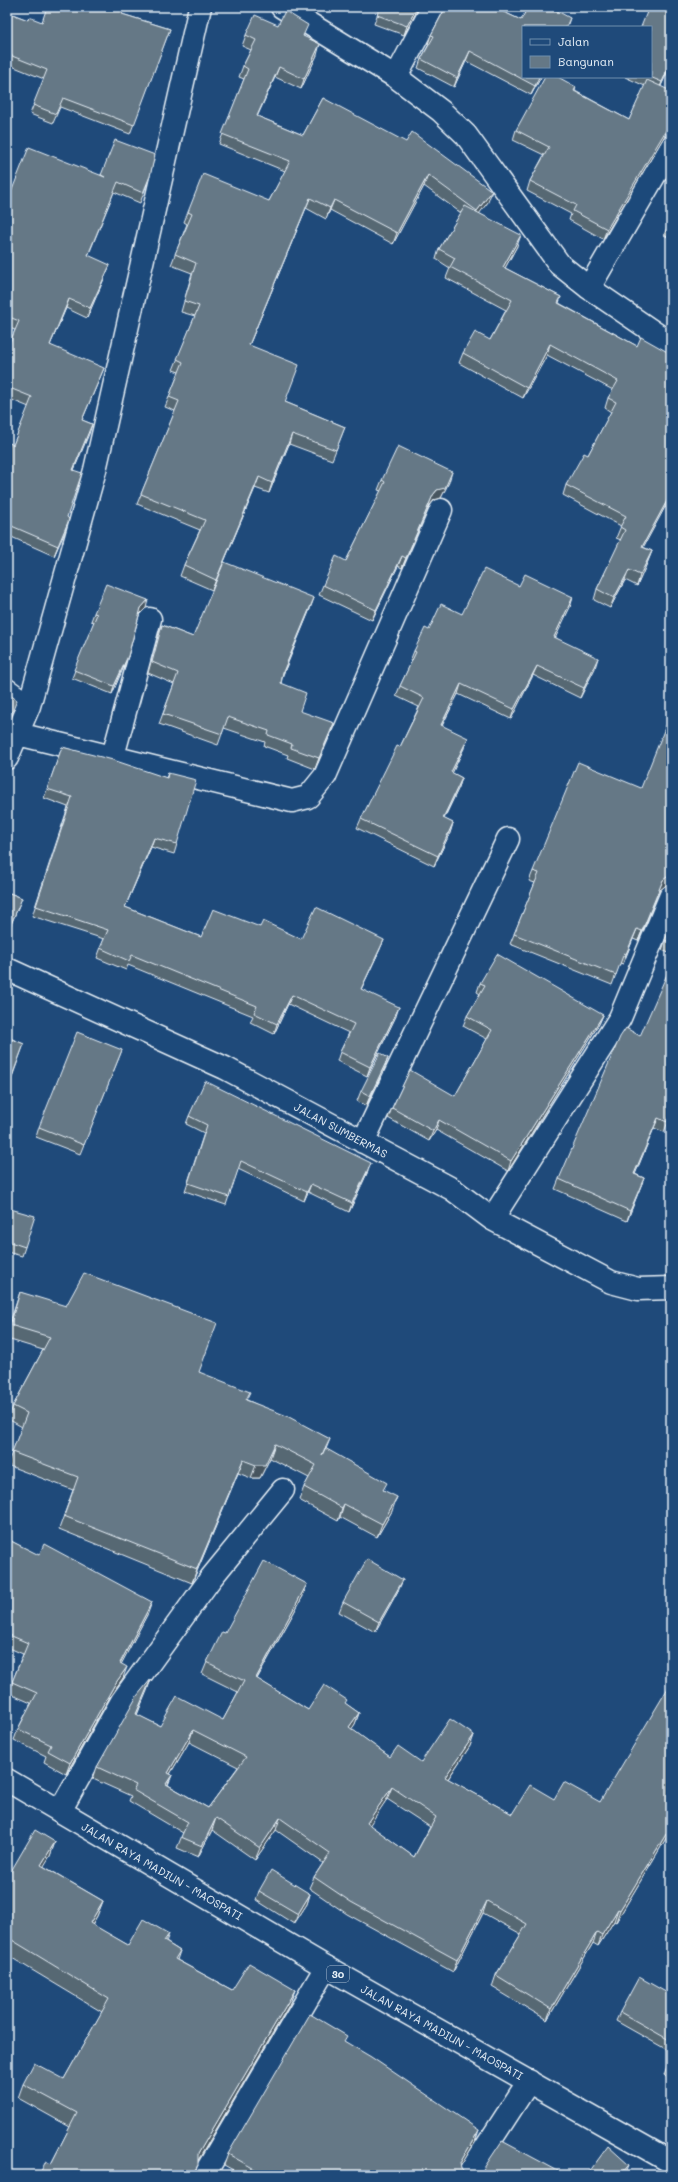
<svg xmlns="http://www.w3.org/2000/svg" width="678" height="2182" font-family="Mali,sans-serif">
<rect width="100%" height="100%" fill="#1f4a7a"/>
<filter id="ink" filterUnits="userSpaceOnUse"><feTurbulence type="fractalNoise" baseFrequency=".025" numOctaves="2"/><feDisplacementMap in="SourceGraphic" scale="8" xChannelSelector="R" yChannelSelector="G"/><feConvolveMatrix kernelMatrix="1 2 1 2 8 2 1 2 1" color-interpolation-filters="sRGB"/></filter>
<g filter="url(#ink)">
<g fill="none" stroke-linecap="round" stroke-linejoin="round">
<g stroke="#e8f1f8" stroke-width="25">
<path id="minor" d="M282,7L396,77L441,111L466,135L560,265L589,288L671,344
M396,77L433,7
M589,288L671,147
M7,690L29,706
M18,734L292,801L308,797L325,776L441,510
M113,756L150,619
M7,758L29,706L95,470L200,7
M7,969L225,1068L452,1189L492,1219L611,1282L638,1289L671,1288
M363,1142L508,839
M492,1219L620,1018L671,895
M60,1811L122,1701L211,1578L283,1490
M204,2175L326,1967
M468,2175L529,2081"/>
</g>
<g stroke="#e8f1f8" stroke-width="25">
<path id="trunk" d="M7,1780L326,1967L671,2162"/>
</g>
<use href="#minor" stroke="#1f4a7a" stroke-width="22"/>
<use href="#trunk" stroke="#1f4a7a" stroke-width="22"/>
</g>
<path fill="#576773" stroke="#e8f1f8" fill-rule="evenodd" d="M380,7H419L404,35L374,24Z
M444,7H493L521,20L570,18L567,27H523V77H541L531,95L466,61L454,87L418,68L421,59L429,44H428L431,35L444,10Z
M671,7V64L661,86L664,137L603,239L569,220L571,214L527,191L530,181L544,155L513,140L516,130L576,87L575,91L629,120L645,86L625,77H651Z
M7,12L28,20L42,22L122,14L170,29L130,134L60,107L53,123L30,114L44,79L7,64Z
M278,25L304,36L317,55L301,89L275,77L257,116L303,135L323,98L488,202L479,213L517,246L505,268L561,297L559,303L637,346L671,354V510L665,507L643,547L652,551L648,561L637,586L625,580L610,608L594,600L597,589L621,540L616,538L621,526L563,495L566,485L588,455L611,412L605,408L608,398L613,390L547,355L523,398L459,363L463,353L490,340L506,310L446,278L450,268L436,259L439,249L461,213L424,186L393,244L330,210L326,219L306,208L249,345L285,402L345,427L332,460L289,444L269,493L255,488L212,590L180,576L184,565L200,530L137,504L175,411L165,407L179,372L173,370L195,316L181,312L192,273L171,265L187,224L184,222L188,212L269,201L285,171L219,144L244,79L239,77L243,66L251,50L242,46L246,35Z
M101,175L150,176L140,203L114,192L88,256L106,274L87,318L66,308L50,345L100,377L82,420L92,424L74,470L67,517L68,522L54,556L7,535V451L13,445L29,407L7,398V349L15,330L7,327V200Z
M671,219V239L664,235L668,225Z
M382,480L449,482L441,498L434,500L430,505L402,568L398,566L372,620L319,595L323,585L346,561L381,491L378,490Z
M519,586L573,597L570,607L555,637L595,668L580,698L533,675L511,719L458,694L442,726L464,748L452,773L462,778L459,787L444,819L453,823L450,833L434,866L357,828L361,819L400,747L419,707L396,696L400,686L412,661H410L414,651L429,630Z
M146,608L139,615L128,656L112,694L72,678L94,622L91,621L94,613Z
M310,609L283,675L281,683L300,711L330,734L315,769L287,758L288,755L264,746L265,742L224,728L218,745L159,724L174,684L148,673L158,636L162,625L193,637Z
M62,747L166,778L168,773L177,844L174,854L151,847L125,907L201,937L260,927L301,939L380,949L361,989L396,1016L367,1076L337,1061L340,1052L349,1033L288,1004L274,1034L250,1022L253,1016L128,965L126,970L97,958L104,939L32,916L68,807L44,798Z
M533,871L669,883L660,890L638,941L633,939L623,964L620,963L612,985L510,944L535,883L529,881Z
M7,892L22,898L7,934Z
M671,926V954L662,950Z
M480,983L603,1015L599,1024L508,1171L436,1130L429,1141L388,1118L392,1108L455,1096L487,1039L463,1026L467,1016L480,994L477,992Z
M640,1036L671,1114L664,1132L654,1128L635,1174L644,1178L627,1221L555,1189L559,1179Z
M7,1037L24,1044L7,1091Z
M122,1050L80,1154L36,1137L39,1127Z
M385,1067L366,1106L357,1101L361,1091Z
M189,1116L368,1171L349,1212L308,1192L304,1201L238,1169L226,1205L185,1191L204,1133L186,1124Z
M7,1208L25,1247L22,1256L7,1252Z
M20,1292L199,1372L247,1400L330,1439L326,1449L385,1491L392,1511L377,1537L340,1517L338,1521L299,1500L304,1487L309,1478L270,1458L260,1478H251L238,1473L192,1583L59,1529L73,1490L7,1465L22,1427L8,1419L13,1406L43,1350L7,1339V1331Z
M7,1539L148,1613L121,1664L123,1678L111,1695L66,1774L44,1762L46,1756L14,1740L18,1729L31,1703L8,1693L23,1654L7,1647Z
M399,1589L375,1632L339,1612L343,1602Z
M303,1596L257,1679L308,1710L346,1704L359,1713L355,1724L351,1729L390,1757L421,1762L474,1735L470,1746L448,1779L512,1814L554,1799L600,1802L671,1830L616,1922L614,1921L598,1946L593,1943L547,2020L492,1987L496,1975L521,1934L483,1913L453,1972L347,1914L309,1888L314,1877L323,1863L276,1830L255,1860L212,1830L198,1857L177,1848L183,1833L129,1801L131,1796L93,1779L97,1767L151,1679L137,1715L160,1726L223,1720L238,1692L202,1674L207,1662L225,1633ZM189,1742L238,1767L208,1808L168,1785L172,1775L170,1774ZM387,1799L430,1827L414,1857L369,1825Z
M55,1842L50,1856L43,1866L103,1901L97,1916L92,1925L128,1945L169,1934L166,1942L180,1951L177,1960L232,1990H295L289,2005L198,2160L51,2164L70,2127L18,2098L23,2084L64,2079L102,2012L7,1955V1878Z
M259,1891L310,1894L307,1904L294,1924L256,1900Z
M671,1995V2052L616,2021L620,2012Z
M345,2042L475,2142L460,2166L461,2169L466,2174L477,2175L558,2171L556,2175H242L224,2165L228,2154Z
M671,2061V2081L664,2075L667,2066Z"/>
<path fill="#47545e" stroke="#e8f1f8" d="M417,7H419L404,35L407,26Z
M320,44L317,55L301,89L304,79Z
M470,51L466,61L454,87L457,78Z
M671,62V64L658,92L662,82Z
M279,67L275,77L253,126L257,116Z
M539,77H541L531,95Z
M671,120V122L664,137L603,239L607,229Z
M428,175L424,186L393,244L397,233Z
M492,191L488,202L473,222L477,211Z
M310,198L306,208L245,355L249,345Z
M334,200L330,210L326,219L330,208Z
M521,235L517,246L500,277L503,267Z
M110,265L106,274L87,318L90,308Z
M69,299L66,308L46,354L50,345Z
M550,344L547,355L523,398L527,388Z
M104,368L100,377L78,429L82,420Z
M92,424L89,434L70,479L73,470Z
M292,434L289,444L269,493L272,483Z
M452,472L449,482L441,498L434,500L430,505L402,568L406,558L433,495Z
M259,477L255,488L212,590L216,580Z
M669,497L665,507L638,557L642,547Z
M68,522L65,532L54,556L58,546Z
M652,551L648,561L637,586L640,575Z
M402,556L398,566L372,620L376,610Z
M629,570L625,580L610,608L614,598Z
M573,597L570,607L551,647L554,637Z
M314,598L310,609L279,683L283,672Z
M148,600L146,608L138,616L141,608Z
M128,656L125,664L112,694L114,686Z
M598,658L595,668L580,698L584,688Z
M537,666L533,675L511,719L514,709Z
M461,684L458,694L437,735L441,725Z
M334,723L330,734L315,769L319,758Z
M468,738L464,748L448,782L451,772Z
M462,778L459,787L439,828L443,818Z
M453,823L450,833L434,866L438,856Z
M154,838L151,847L121,916L125,907Z
M671,874V883H669L660,890L638,941L663,880Z
M637,929L623,964L626,954Z
M384,940L380,949L357,998L361,989Z
M292,995L288,1004L274,1034L277,1024Z
M399,1007L396,1016L367,1076L370,1067Z
M603,1015L599,1024L508,1171L511,1161Z
M388,1058L385,1067L366,1106L370,1096Z
M658,1118L654,1128L631,1184L634,1174Z
M439,1120L436,1130L429,1141L433,1131Z
M371,1163L368,1171L349,1212L352,1203Z
M644,1178L640,1188L627,1221L630,1211Z
M311,1184L308,1192L304,1201L307,1192Z
M275,1444L270,1458L260,1478H251L256,1465Z
M243,1460L238,1473L192,1583L197,1569Z
M397,1497L392,1511L377,1537L382,1524Z
M344,1504L340,1517L338,1521L342,1508Z
M403,1580L399,1589L375,1632L379,1622Z
M307,1584L303,1596L251,1689L256,1678Z
M152,1602L148,1613L116,1674L120,1663Z
M127,1667L123,1678L111,1695L66,1774L70,1763L115,1684Z
M151,1679L147,1691L132,1726L136,1714Z
M359,1713L355,1724L345,1739L349,1727Z
M193,1730L189,1742L164,1784L168,1773Z
M474,1735L470,1746L441,1789L445,1777Z
M172,1775L167,1786L166,1784Z
M392,1787L387,1799L363,1835L367,1823Z
M216,1818L212,1830L198,1857L202,1846Z
M280,1818L276,1830L255,1860L260,1848Z
M671,1826V1830L616,1922L620,1910Z
M55,1842L50,1856L36,1879L41,1865Z
M310,1894L307,1904L294,1924L298,1914Z
M103,1901L97,1916L84,1937L90,1923Z
M487,1901L483,1913L453,1972L457,1960Z
M618,1909L614,1921L598,1946L602,1935Z
M597,1932L593,1943L547,2020L551,2009Z
M295,1990L289,2005L193,2169L198,2154Z
M479,2130L475,2142L456,2174L460,2163Z
M198,2165L194,2175H192Z
M629,2165L625,2175H620Z"/>
<path fill="#657886" stroke="#e8f1f8" fill-rule="evenodd" d="M47,7H125L122,14L170,29L134,125L63,98L56,114L33,105L47,70L7,54V12L28,20L29,17L42,22Z
M380,7H417L407,26L377,15Z
M446,7H493L521,20L528,7H550L570,18L566,27H523V77H539L535,86L470,51L457,78L421,59L434,36L431,35Z
M649,7H671V62L662,82L650,77H651V27H641Z
M285,11L308,25L303,36L320,44L304,79L279,67L257,116L303,135L323,98L406,142L412,132L492,191L477,211L428,175L397,233L334,200L330,208L310,198L249,345L299,365L285,402L345,427L336,450L292,434L272,483L259,477L216,580L184,565L205,520L141,494L179,401L169,397L183,362L177,359L199,306L184,301L196,263L175,254L192,214L188,212L203,174L269,201L290,161L222,134L248,69L243,66L256,40L246,35L255,15L278,25Z
M545,77H558L576,87L574,91L629,120L647,80L671,91V120L668,127L607,229L573,211L576,205L530,181L549,147L516,130Z
M115,140L155,155L150,176L143,193L118,182L88,255L110,265L90,308L69,299L50,345L104,368L82,420L92,424L73,470L82,473L67,517L69,519L68,522L58,546L7,524V451L10,443L13,445L32,397L7,387V349L19,321L7,316V200H8L29,147L105,177L101,175Z
M465,206L521,235L503,267L561,297L558,303L637,346L641,337L671,354V498L669,497L642,547L652,551L640,575L629,570L614,598L597,589L625,530L620,527L626,516L566,485L584,453L588,455L616,402L608,398L618,381L550,344L527,388L463,353L475,332L490,340L512,300L450,267L455,258L439,249Z
M671,219V227L668,225Z
M398,446L452,472L445,488L437,490L433,495L406,558L402,556L376,610L323,585L336,556L346,561L385,482L382,480Z
M224,562L314,598L283,672L281,683L306,693L300,711L334,723L319,758L291,748L292,744L268,735L269,731L228,717L222,734L163,714L178,673L152,662L162,625L193,637Z
M484,569L519,586L525,574L573,597L554,637L598,658L584,688L537,666L514,709L461,684L441,725L468,738L451,772L462,778L443,818L453,823L438,856L361,819L397,746L400,747L424,698L400,686L416,652L414,651L425,628L429,630L441,604L462,614Z
M106,584L148,600L141,608L128,656L114,686L74,670L97,614L94,613Z
M7,693L17,700L7,725Z
M671,713V874L663,880L642,931L637,929L626,954L624,953L616,975L514,934L539,873L533,871L578,762L641,788Z
M62,747L113,760L167,778L168,773L196,780L177,844L154,838L125,907L201,937L213,909L260,927L263,921L301,939L316,907L384,940L361,989L399,1007L370,1067L340,1052L354,1024L292,995L277,1024L254,1013L257,1006L132,955L129,961L100,948L108,930L36,906L72,797L47,789Z
M7,892L22,898L11,924L7,923Z
M671,926V943L665,940Z
M497,954L603,1015L511,1161L439,1120L433,1131L392,1108L410,1070L455,1096L492,1030L467,1016L485,985L480,983Z
M671,965V1113L667,1122L658,1118L634,1174L644,1178L630,1211L559,1179L620,1037L626,1028L640,1036Z
M77,1032L122,1050L84,1145L39,1127Z
M7,1037L24,1044L9,1084L7,1083Z
M380,1053L388,1058L370,1096L361,1091Z
M205,1081L371,1163L352,1203L311,1184L307,1192L241,1161L229,1197L188,1183L207,1125L189,1116Z
M7,1208L35,1216L25,1247L7,1241Z
M84,1273L217,1323L199,1372L250,1392L246,1400L287,1416L330,1439L322,1455L325,1448L387,1483L383,1490L397,1497L382,1524L344,1504L342,1508L304,1487L316,1465L275,1444L265,1465H256L243,1460L197,1569L64,1516L78,1477L12,1452L27,1413L13,1406L50,1337L10,1325L20,1292L66,1306Z
M7,1539L39,1555L44,1544L152,1602L120,1663L127,1667L115,1684L70,1763L48,1751L51,1745L18,1729L37,1693L12,1682L28,1643L7,1634Z
M367,1559L403,1580L379,1622L343,1602Z
M264,1561L307,1584L256,1678L308,1710L324,1685L347,1700L345,1703L359,1713L349,1727L390,1757L398,1746L421,1762L450,1719L474,1735L445,1777L512,1814L530,1785L554,1799L564,1782L600,1802L671,1683V1826L620,1910L618,1909L602,1935L597,1932L551,2009L496,1975L527,1924L487,1901L457,1960L351,1902L314,1877L330,1853L280,1818L260,1848L216,1818L202,1846L181,1837L188,1822L133,1790L136,1785L97,1767L137,1696L151,1679L136,1714L160,1726L177,1696L223,1720L244,1681L207,1662L222,1632L225,1633ZM193,1730L246,1757L208,1808L166,1784L172,1775L168,1773ZM392,1787L436,1817L414,1857L367,1823Z
M35,1830L55,1842L41,1865L103,1901L90,1923L128,1945L143,1919L169,1934L164,1941L180,1951L175,1959L232,1990L249,1963L295,1990L198,2154V2165L192,2175H39L46,2161L51,2164L77,2113L23,2084L34,2063L64,2079L109,1999L7,1937V1878Z
M271,1870L310,1894L298,1914L259,1891Z
M639,1977L671,1995V2041L620,2012Z
M310,2014L347,2036L344,2041L371,2057L479,2130L460,2163L461,2169L466,2174L477,2175L482,2171L502,2141L558,2171L556,2175H265L228,2154Z
M671,2061V2069L667,2066Z
M608,2146L629,2165L620,2175H587Z"/>
</g>
<g text-anchor="middle" dominant-baseline="central" stroke-width="3.5" stroke-linejoin="round" paint-order="stroke">
<rect fill="#1f4a7a" stroke="#acbfd2" stroke-width="1" x="327" y="1966" width="22" height="16" rx="3"/>
<g font-size="10" font-weight="bold" fill="#e8f1f8">
<text x="338" y="1974">30</text>
</g>
<g font-size="11" fill="#e8f1f8" stroke="#1f4a7a">
<text transform="translate(341 1130) rotate(28)">JALAN SUMBERMAS</text>
<text transform="translate(162 1871) rotate(30)">JALAN RAYA MADIUN - MAOSPATI</text>
<text transform="translate(442 2032) rotate(29)">JALAN RAYA MADIUN - MAOSPATI</text>
</g>
</g>
<rect width="678" height="2182" fill="none" stroke="#1f4a7a" stroke-width="24"/>
<rect x="12" y="12" width="654" height="2158" fill="none" stroke="#e8f1f8" stroke-width="1.5" filter="url(#ink)"/>
<rect x="522" y="26" width="130" height="52" fill="#1f4a7a" stroke="#6f8dac"/>
<rect x="530" y="39" width="20" height="6" fill="#1f4a7a" stroke="#6f8dac"/>
<text x="558" y="46" font-size="12" fill="#e8f1f8">Jalan</text>
<rect x="530" y="56" width="20" height="12" fill="#657886" stroke="#6f8dac"/>
<text x="558" y="66" font-size="12" fill="#e8f1f8">Bangunan</text>
</svg>
